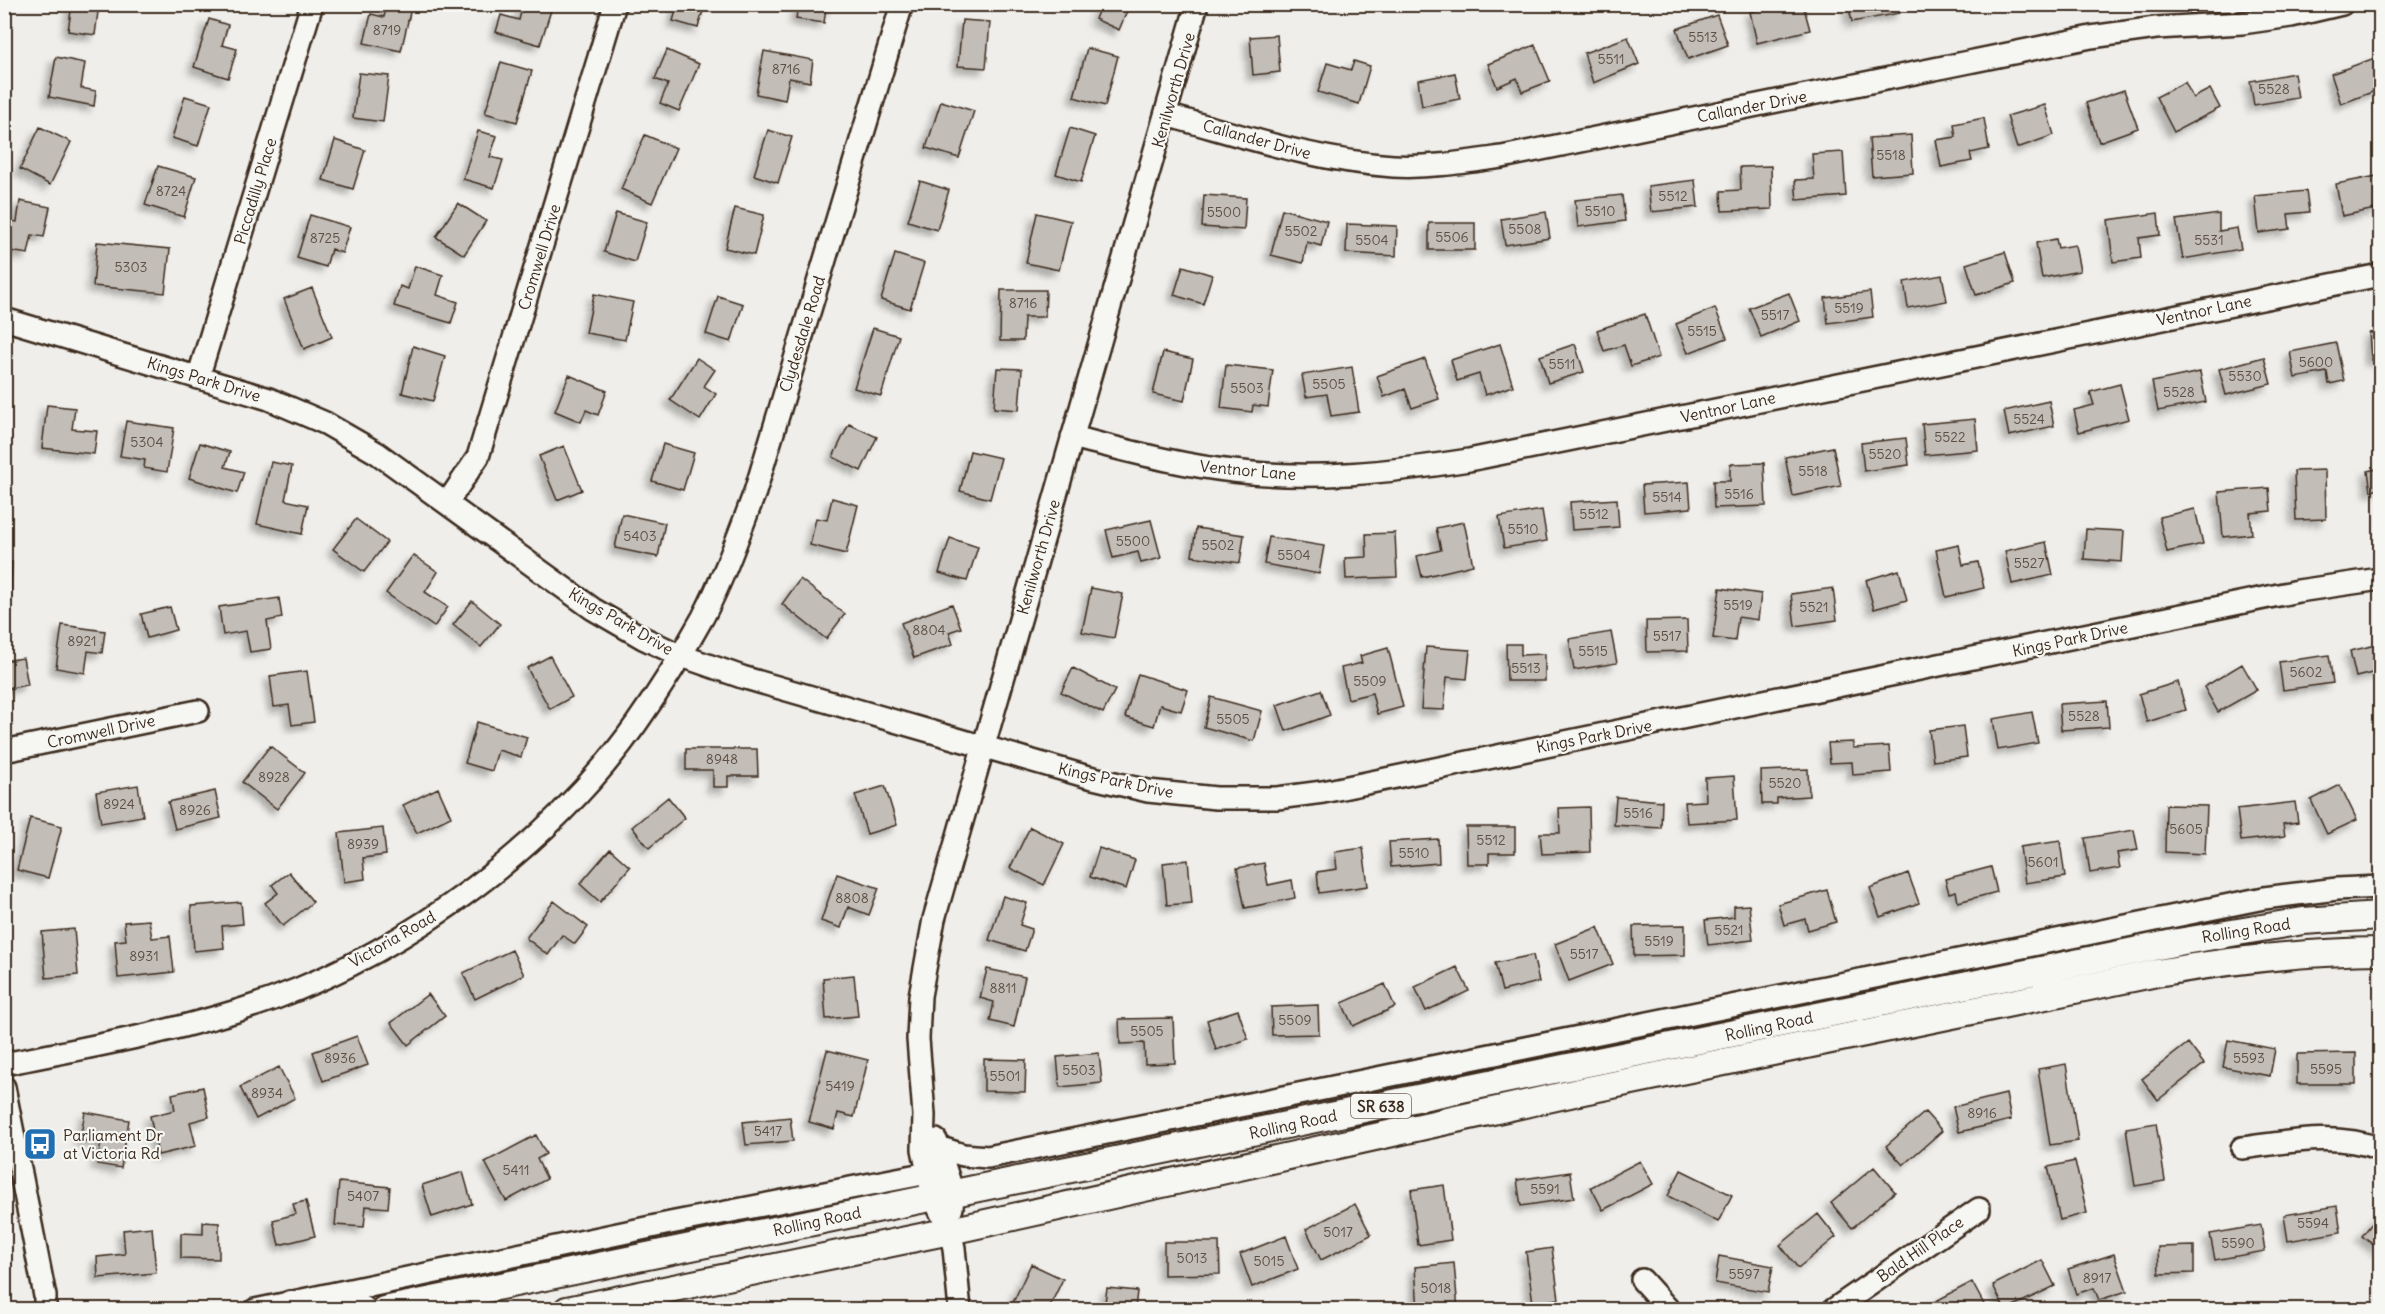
<svg xmlns="http://www.w3.org/2000/svg" width="2385" height="1314" font-family="Delius,sans-serif">
<defs>
<filter id="shadow"><feDropShadow dx="-5.5" dy="5.5" stdDeviation="3" flood-color="#0004"/></filter>
</defs>
<rect width="100%" height="100%" fill="#efeeea"/>
<filter id="ink" filterUnits="userSpaceOnUse"><feTurbulence type="fractalNoise" baseFrequency=".0167" numOctaves="2"/><feDisplacementMap in="SourceGraphic" scale="12" xChannelSelector="R" yChannelSelector="G"/><feConvolveMatrix kernelMatrix="1 2 1 2 8 2 1 2 1" color-interpolation-filters="sRGB"/></filter>
<g filter="url(#ink)">
<path fill="#c2bdb7" stroke="#3b2a1e" stroke-width="1.5" filter="url(#shadow)" d="M72,4H99L95,35L68,31Z
M387,4H412L401,51L364,43L371,14L384,17Z
M523,4H553L540,45L496,32L501,15L519,20Z
M678,4H705L698,28L673,21Z
M798,4H833L832,9L826,8L824,23L796,19Z
M1101,4H1130L1119,30L1095,19Z
M1782,4H1803L1810,30L1757,43L1750,12Z
M1848,4H1899L1900,13L1852,22Z
M1717,15L1728,45L1688,59L1677,29Z
M209,19L228,25L222,45L237,49L228,78L194,67Z
M962,20L990,22L986,68L958,66Z
M1277,35L1280,72L1253,75L1250,37Z
M1628,37L1639,64L1593,83L1584,53Z
M1535,45L1550,81L1522,92L1517,78L1497,87L1488,64Z
M1087,48L1118,56L1105,106L1074,97Z
M667,50L699,64L679,111L660,103L668,84L655,79Z
M764,51L813,60L810,82L789,78L785,100L756,94Z
M2380,56V89L2341,104L2331,74Z
M56,57L85,63L81,88L96,91L94,106L49,97Z
M1354,61L1370,66L1359,104L1318,92L1327,63L1351,70Z
M501,62L532,71L517,122L485,113Z
M359,73L389,76L383,122L353,118Z
M1455,73L1460,99L1422,106L1418,80Z
M2294,73L2298,98L2254,105L2250,81Z
M2185,82L2193,98L2210,89L2220,108L2174,132L2156,97Z
M2124,90L2138,128L2099,142L2086,103Z
M185,96L211,104L198,146L172,138Z
M941,101L974,111L959,158L926,148Z
M2045,105L2054,135L2017,148L2007,116Z
M1984,118L1989,149L1970,153L1972,161L1941,167L1936,140L1956,137L1954,124Z
M40,127L71,142L50,185L20,169Z
M1070,128L1095,136L1081,182L1056,174Z
M768,130L792,137L778,183L754,175Z
M478,131L497,136L490,157L503,160L494,188L463,179Z
M645,135L676,148L652,203L621,189Z
M1911,135L1913,173L1872,176L1869,138Z
M335,140L365,150L353,189L323,180Z
M1843,152L1846,196L1797,200L1795,180L1814,179L1812,154Z
M158,166L196,177L184,217L145,205Z
M1771,166L1772,209L1722,211L1721,191L1741,190L1740,167Z
M2377,176L2380,208L2342,216L2336,184Z
M1695,180L1698,207L1651,212L1648,186Z
M920,181L949,190L937,230L908,221Z
M2306,191L2309,212L2288,214L2290,229L2259,233L2255,196Z
M1204,195L1246,198L1244,230L1202,227Z
M1622,195L1625,221L1578,227L1575,200Z
M20,201L50,207L44,237L32,235L28,254L4,250V220L17,222Z
M458,203L486,221L464,255L436,237Z
M735,208L764,215L754,255L725,248Z
M1282,209L1327,221L1321,246L1307,242L1303,263L1271,255Z
M1546,212L1550,238L1505,245L1501,219Z
M616,213L647,222L635,262L604,252Z
M1037,213L1071,221L1059,270L1026,263Z
M2158,213L2160,235L2139,238L2141,258L2113,262L2108,220Z
M2219,214V231L2237,228L2241,249L2183,259L2176,220Z
M310,215L350,227L342,253L331,249L326,267L297,258Z
M1429,223H1475V250H1429Z
M1347,224L1397,226L1396,256L1346,253Z
M2056,239L2058,248L2075,245L2080,271L2042,278L2036,243Z
M97,242L170,249L165,293L93,286Z
M2005,252L2015,283L1976,295L1966,264Z
M895,254L924,263L910,309L881,300Z
M415,266L443,275L437,295L458,302L451,323L394,306L400,286L408,289Z
M1183,266L1212,275L1203,304L1174,295Z
M1942,275L1947,301L1908,308L1904,282Z
M312,288L332,337L304,349L284,299Z
M1001,290H1046L1045,317H1024L1023,341H1000Z
M1870,292L1873,317L1828,323L1825,298Z
M1789,293L1800,321L1761,337L1749,308Z
M594,294L633,302L625,340L586,333Z
M718,296L743,304L731,342L706,334Z
M1715,308L1727,338L1688,353L1676,324Z
M1645,314L1659,357L1631,366L1624,345L1604,351L1597,330Z
M873,328L899,336L881,396L854,388Z
M2380,332V359L2371,360L2369,333Z
M2336,343L2344,381L2329,384L2327,372L2295,378L2290,352Z
M1500,344L1513,386L1485,395L1479,374L1457,381L1451,360Z
M1575,344L1584,372L1548,383L1540,356Z
M413,346L445,356L433,401L402,393Z
M1163,352L1193,359L1184,401L1153,394Z
M2264,357L2271,384L2226,395L2219,369Z
M697,358L715,370L704,386L716,394L700,420L670,400Z
M1425,359L1439,399L1412,408L1405,389L1384,397L1377,376Z
M1226,365L1273,370L1268,407L1253,405L1252,412L1221,408Z
M1352,367L1359,412L1331,416L1327,394L1306,397L1302,375Z
M997,368L1022,369L1019,410L994,408Z
M2200,372L2206,402L2158,411L2152,382Z
M569,375L607,391L598,415L586,410L581,422L555,411Z
M2120,384L2129,419L2079,432L2074,410L2094,405L2090,392Z
M2049,401L2054,426L2009,436L2004,411Z
M47,405L75,408L72,429L97,431L94,454L42,448Z
M1975,419L1978,450L1925,455L1922,424Z
M126,421L174,428L167,472L144,468L145,460L120,456Z
M849,424L877,437L861,471L833,457Z
M1906,438L1909,465L1864,471L1861,443Z
M200,443L230,452L225,467L244,472L237,493L189,478Z
M663,444L694,453L683,490L652,481Z
M564,446L582,490L557,500L539,456Z
M1833,447L1841,486L1793,496L1785,457Z
M970,451L1001,458L990,499L960,491Z
M271,462L292,466L285,500L308,505L302,534L257,524Z
M1764,463L1766,506L1714,508L1713,481H1730V464Z
M2380,468V489L2371,491L2368,471Z
M2325,470L2326,519L2296,520L2294,471Z
M1689,482L1691,508L1644,512L1642,485Z
M2269,488L2271,511L2250,513L2252,534L2223,537L2219,492Z
M832,498L858,505L846,554L810,545L816,518L827,520Z
M1617,499L1619,527L1572,530L1570,502Z
M2195,509L2203,544L2167,552L2159,517Z
M1542,510L1547,541L1504,548L1499,517Z
M622,514L665,523L658,557L615,548Z
M356,519L387,542L364,572L333,549Z
M1151,520L1161,558L1141,563L1138,552L1113,558L1106,530Z
M1464,522L1473,565L1422,577L1417,556L1441,550L1436,528Z
M1196,528L1244,535L1240,563L1192,556Z
M2086,529L2124,531L2122,562L2084,559Z
M1395,533L1397,577L1346,579L1345,558L1367,557L1366,534Z
M1269,537L1324,546L1319,574L1264,564Z
M950,538L978,547L967,581L939,573Z
M2046,542L2053,575L2012,584L2005,551Z
M1959,545L1963,565L1978,562L1984,588L1946,597L1936,550Z
M413,555L438,572L425,592L448,607L434,627L386,593Z
M4,562H12L10,613H4Z
M1899,570L1907,600L1874,609L1866,580Z
M800,579L845,614L826,639L782,604Z
M1091,588L1123,594L1114,638L1082,632Z
M1720,588L1761,594L1758,620L1738,617L1735,641L1713,638Z
M1833,588L1837,620L1795,626L1791,594Z
M279,598L282,618L267,621L271,649L250,652L246,631L223,635L219,607Z
M472,601L500,624L481,647L453,625Z
M952,604L961,628L949,632L953,644L914,658L901,623Z
M170,607L176,630L147,638L141,614Z
M1687,620L1688,651L1647,652L1646,621Z
M62,625L105,631L102,653L88,651L85,673L56,668Z
M1611,632L1617,663L1574,670L1569,639Z
M1506,644H1521V655L1545,654V681H1507Z
M2380,644V671L2356,677L2350,651Z
M1426,647L1470,650L1467,679L1447,677L1444,710L1421,709Z
M1388,648L1403,707L1377,714L1372,693L1348,699L1341,668L1362,663L1360,656Z
M2329,655L2333,683L2283,690L2279,662Z
M550,656L572,697L550,709L527,668Z
M23,658L28,685L4,689V661Z
M2242,664L2257,690L2218,712L2204,687Z
M1073,668L1115,690L1103,713L1061,692Z
M307,671L314,722L292,725L289,705L274,707L270,676Z
M1138,674L1188,690L1181,711L1160,705L1154,726L1125,717Z
M2178,682L2186,710L2147,722L2139,694Z
M1321,690L1330,715L1286,731L1277,705Z
M1211,697L1262,711L1254,741L1204,727Z
M2107,701L2109,727L2061,730L2059,704Z
M2032,712L2038,743L1998,750L1993,719Z
M477,722L527,737L521,757L498,750L492,771L465,763Z
M1963,726L1967,757L1933,761L1929,730Z
M1853,742V748L1889,746L1891,772L1853,775L1852,762L1830,763L1828,743Z
M270,746L305,773L277,809L242,782Z
M686,749H757L758,776H728V787H713V770H686Z
M1808,769L1809,796L1777,798V804H1762L1761,771Z
M1734,776L1737,820L1687,823L1685,802L1706,801L1705,778Z
M138,785L143,816L101,823L96,792Z
M2340,785L2357,820L2327,834L2311,800Z
M885,786L897,825L867,834L855,795Z
M438,788L451,817L417,833L403,805Z
M215,791L221,818L175,829L168,802Z
M668,797L685,818L649,848L632,827Z
M1616,797L1662,801L1661,828L1614,825Z
M2295,802L2298,822L2283,824L2285,836L2241,841L2237,809Z
M2166,805L2207,806L2205,854L2165,852Z
M1589,807L1590,852L1542,854L1540,833H1560L1559,808Z
M30,818L62,826L48,878L17,870Z
M1030,827L1064,844L1044,885L1010,868Z
M1466,827H1515V853H1489V864H1467Z
M383,828L386,855L363,858L365,879L344,882L339,833Z
M2134,830L2138,850L2117,853L2120,868L2090,873L2085,838Z
M1438,839L1439,863L1391,867L1389,842Z
M2060,841L2065,877L2025,883L2020,847Z
M1099,848L1135,860L1126,889L1090,877Z
M1363,848L1368,886L1319,893L1317,872L1337,869L1335,852Z
M610,849L630,867L600,902L580,884Z
M1188,860L1192,903L1167,905L1163,863Z
M1264,863L1268,885L1292,880L1295,898L1245,908L1237,868Z
M1991,867L1997,892L1958,902L1956,891L1949,893L1945,879Z
M289,872L313,902L283,926L265,903L278,893L272,885Z
M1908,873L1919,903L1880,917L1870,888Z
M837,874L879,888L869,915L848,907L841,928L821,921Z
M1827,890L1836,922L1808,930L1805,919L1784,925L1778,904Z
M1003,896L1027,903L1020,925L1032,929L1025,951L989,940Z
M554,901L588,927L575,944L562,935L548,955L526,938Z
M241,902L243,924L222,926L224,948L194,951L191,906Z
M1749,905L1753,940L1708,945L1705,920L1734,917V906Z
M149,920L152,938L170,936L174,972L118,978L115,941L126,940L124,922Z
M1685,925V955L1634,956L1633,926Z
M1598,927L1613,964L1569,981L1555,944Z
M74,929L78,975L46,978L42,932Z
M512,950L524,975L475,999L463,973Z
M1533,955L1539,982L1502,991L1495,963Z
M1457,967L1469,991L1426,1011L1415,987Z
M987,969L1025,977L1014,1027L990,1021L994,1002L980,998Z
M854,975L858,1016L826,1019L823,978Z
M1385,984L1395,1007L1353,1026L1342,1003Z
M428,994L445,1016L408,1045L391,1023Z
M1318,1005L1319,1034L1272,1035L1271,1007Z
M1238,1010L1248,1039L1216,1050L1207,1020Z
M1173,1018L1175,1063L1145,1064L1144,1043L1120,1044L1119,1019Z
M357,1036L368,1065L323,1081L313,1052Z
M2228,1040L2275,1049L2270,1076L2223,1067Z
M2188,1043L2204,1064L2158,1100L2142,1079Z
M827,1050L868,1060L854,1117L838,1113L834,1129L809,1122Z
M1099,1053L1102,1083L1060,1087L1057,1057Z
M2356,1053V1084H2297V1054Z
M984,1059L1026,1060L1025,1092L984,1091Z
M2066,1064L2078,1141L2050,1145L2038,1069Z
M279,1067L295,1098L256,1119L240,1087Z
M203,1087L209,1117L190,1122L196,1146L158,1155L150,1116L175,1110L172,1094Z
M2006,1094L2011,1120L1959,1132L1953,1107Z
M85,1112L129,1120L121,1168L97,1164L101,1143L80,1140Z
M1925,1112L1942,1131L1903,1165L1886,1146Z
M790,1117L793,1141L746,1145L743,1122Z
M2156,1123L2165,1181L2135,1186L2126,1128Z
M536,1135L546,1154L537,1159L547,1179L506,1201L485,1162Z
M1640,1161L1653,1184L1603,1210L1591,1187Z
M2075,1161L2087,1213L2060,1220L2048,1167Z
M1874,1167L1895,1192L1852,1228L1831,1203Z
M1681,1170L1732,1195L1718,1222L1668,1196Z
M463,1172L472,1204L432,1217L422,1185Z
M1570,1172L1574,1198L1521,1206L1517,1180Z
M339,1182L390,1187L388,1208L366,1206L364,1227L335,1225Z
M1444,1185L1451,1240L1418,1245L1411,1190Z
M306,1201L315,1236L279,1245L273,1220L296,1214L293,1204Z
M1355,1204L1371,1235L1321,1260L1306,1229Z
M2337,1206L2341,1232L2288,1241L2284,1215Z
M2380,1213V1250L2362,1236Z
M1818,1214L1836,1237L1798,1268L1780,1245Z
M203,1222L219,1223V1259L181,1258V1233L203,1234Z
M2261,1225L2265,1251L2215,1260L2210,1234Z
M152,1227L156,1273L98,1278L97,1257L125,1254L123,1230Z
M1286,1236L1298,1269L1252,1287L1240,1254Z
M1164,1242H1219L1220,1274L1164,1275Z
M2194,1246V1273L2159,1274L2158,1247Z
M1552,1248L1559,1299L1533,1303L1526,1252Z
M2114,1254L2127,1291L2099,1300L2094,1288L2076,1294L2068,1269Z
M1719,1256L1773,1266L1768,1292L1715,1283Z
M2042,1260L2055,1286L2005,1310L1993,1285Z
M1454,1263L1458,1310H1418L1415,1267Z
M1031,1264L1063,1279L1048,1310H1011L1010,1309Z
M1972,1282L1987,1310H1921V1309Z
M1107,1288L1137,1291L1135,1310H1104Z"/>
<g fill="none" stroke-linecap="round" stroke-linejoin="round">
<g stroke="#3b2a1e" stroke-width="26">
<path id="minor" d="M1166,115C1240,135 1315,161 1393,166C1429,168 1466,162 1502,157L2091,37L2156,28L2242,23L2291,16L2342,4
M4,319L269,399L325,423L377,453L593,609L643,638L679,655L742,677L1085,776L1148,791L1216,798H1277L1323,792L2298,591L2380,579
M198,378L312,4
M1072,437C1125,450 1178,465 1233,471C1312,481 1391,472 1469,460L2380,275
M447,503L478,457L615,4
M4,751L198,711
M4,1064C95,1046 186,1030 273,999C411,948 551,844 636,724C660,690 683,653 703,617C724,577 739,534 755,492L902,4
M4,1087L45,1296V1310
M936,1140L953,1193L952,1208
M941,1148L963,1155L988,1157L2264,898L2337,889L2380,887
M2242,1148C2288,1142 2336,1132 2380,1149
M1642,1280L1669,1310
M255,1310L670,1223L928,1173
M960,1310L954,1248L950,1231L933,1197L923,1149L924,1115L918,1039L920,996L934,919L1197,4
M1833,1310L1979,1209"/>
</g>
<g stroke="#3b2a1e" stroke-width="30">
<path id="major" d="M290,1304L363,1310
M384,1310L2178,942L2303,921L2380,916
M567,1310L950,1231L1583,1091L2157,973C2231,960 2305,952 2380,951"/>
</g>
<use href="#minor" stroke="#f6f6f2" stroke-width="21"/>
<use href="#major" stroke="#f6f6f2" stroke-width="26"/>
</g>
</g>
<defs>
<g id="bus-square" transform="scale(1.725)"><rect x="-9" y="-9" width="18" height="18" rx="4" fill="#1f6fb2" stroke="#f6f6f2"/><path d="M-5-6H5V4H4V6H2V4H-2V6H-4V4H-5ZM-3.5-4V0h7V-4ZM-3.5 1.2v1.5H-2V1.2ZM2 1.2v1.5H3.5V1.2Z" fill="#fff"/></g>
</defs>
<g fill-rule="evenodd">
<use href="#bus-square" x="40" y="1144"/>
</g>
<g text-anchor="middle" dominant-baseline="central" stroke-width="4.5" stroke-linejoin="round" paint-order="stroke">
<g font-size="14" fill="#5d4f44">
<text x="387" y="30">8719</text>
<text x="1703" y="37">5513</text>
<text x="1611" y="59">5511</text>
<text x="786" y="69">8716</text>
<text x="2274" y="89">5528</text>
<text x="1891" y="155">5518</text>
<text x="171" y="191">8724</text>
<text x="1673" y="196">5512</text>
<text x="1600" y="211">5510</text>
<text x="1224" y="212">5500</text>
<text x="1525" y="229">5508</text>
<text x="1301" y="231">5502</text>
<text x="1452" y="237">5506</text>
<text x="325" y="238">8725</text>
<text x="1372" y="240">5504</text>
<text x="2209" y="240">5531</text>
<text x="131" y="267">5303</text>
<text x="1023" y="303">8716</text>
<text x="1849" y="308">5519</text>
<text x="1775" y="315">5517</text>
<text x="1702" y="331">5515</text>
<text x="2316" y="362">5600</text>
<text x="1562" y="364">5511</text>
<text x="2245" y="376">5530</text>
<text x="1329" y="384">5505</text>
<text x="1247" y="388">5503</text>
<text x="2179" y="392">5528</text>
<text x="2029" y="419">5524</text>
<text x="1950" y="437">5522</text>
<text x="147" y="442">5304</text>
<text x="1885" y="454">5520</text>
<text x="1813" y="471">5518</text>
<text x="1739" y="494">5516</text>
<text x="1667" y="497">5514</text>
<text x="1594" y="514">5512</text>
<text x="1523" y="529">5510</text>
<text x="640" y="536">5403</text>
<text x="1133" y="541">5500</text>
<text x="1218" y="545">5502</text>
<text x="1294" y="555">5504</text>
<text x="2029" y="563">5527</text>
<text x="1738" y="605">5519</text>
<text x="1814" y="607">5521</text>
<text x="929" y="630">8804</text>
<text x="1667" y="636">5517</text>
<text x="82" y="641">8921</text>
<text x="1593" y="651">5515</text>
<text x="1526" y="668">5513</text>
<text x="2306" y="672">5602</text>
<text x="1370" y="681">5509</text>
<text x="2084" y="716">5528</text>
<text x="1233" y="719">5505</text>
<text x="722" y="759">8948</text>
<text x="274" y="777">8928</text>
<text x="1785" y="783">5520</text>
<text x="119" y="804">8924</text>
<text x="195" y="810">8926</text>
<text x="1638" y="813">5516</text>
<text x="2186" y="829">5605</text>
<text x="1491" y="840">5512</text>
<text x="363" y="844">8939</text>
<text x="1414" y="853">5510</text>
<text x="2043" y="862">5601</text>
<text x="852" y="898">8808</text>
<text x="1729" y="930">5521</text>
<text x="1659" y="941">5519</text>
<text x="1584" y="954">5517</text>
<text x="144" y="956">8931</text>
<text x="1003" y="988">8811</text>
<text x="1295" y="1020">5509</text>
<text x="1147" y="1031">5505</text>
<text x="340" y="1058">8936</text>
<text x="2249" y="1058">5593</text>
<text x="2326" y="1069">5595</text>
<text x="1079" y="1070">5503</text>
<text x="1005" y="1076">5501</text>
<text x="840" y="1086">5419</text>
<text x="267" y="1093">8934</text>
<text x="1982" y="1113">8916</text>
<text x="768" y="1131">5417</text>
<text x="516" y="1170">5411</text>
<text x="1545" y="1189">5591</text>
<text x="363" y="1196">5407</text>
<text x="2313" y="1223">5594</text>
<text x="1338" y="1232">5017</text>
<text x="2238" y="1243">5590</text>
<text x="1192" y="1258">5013</text>
<text x="1269" y="1261">5015</text>
<text x="1744" y="1274">5597</text>
<text x="2097" y="1278">8917</text>
<text x="1436" y="1288">5018</text>
</g>
<rect fill="#f6f6f2" stroke="#73675e" stroke-width="1.5" x="1351" y="1094" width="60" height="24" rx="4.5"/>
<g font-size="15" font-weight="bold" fill="#3b2a1e">
<text x="1381" y="1106">SR 638</text>
</g>
<g font-size="16" fill="#3b2a1e" stroke="#f6f6f2">
<text transform="translate(1173 90) rotate(-74)">Kenilworth Drive</text>
<text transform="translate(1752 106) rotate(-11)">Callander Drive</text>
<text transform="translate(1257 139) rotate(15)">Callander Drive</text>
<text transform="translate(255 191) rotate(-73)">Piccadilly Place</text>
<text transform="translate(539 257) rotate(-73)">Cromwell Drive</text>
<text transform="translate(2204 310) rotate(-12)">Ventnor Lane</text>
<text transform="translate(802 334) rotate(-73)">Clydesdale Road</text>
<text transform="translate(204 379) rotate(17)">Kings Park Drive</text>
<text transform="translate(1728 407) rotate(-12)">Ventnor Lane</text>
<text transform="translate(1248 470) rotate(5)">Ventnor Lane</text>
<text transform="translate(1038 557) rotate(-74)">Kenilworth Drive</text>
<text transform="translate(621 621) rotate(30)">Kings Park Drive</text>
<text transform="translate(2070 639) rotate(-12)">Kings Park Drive</text>
<text transform="translate(101 731) rotate(-12)">Cromwell Drive</text>
<text transform="translate(1594 736) rotate(-11)">Kings Park Drive</text>
<text transform="translate(1116 780) rotate(12)">Kings Park Drive</text>
<text transform="translate(2246 930) rotate(-9)">Rolling Road</text>
<text transform="translate(392 939) rotate(-30)">Victoria Road</text>
<text transform="translate(1769 1026) rotate(-12)">Rolling Road</text>
<text transform="translate(1293 1124) rotate(-12)">Rolling Road</text>
<text transform="translate(817 1221) rotate(-12)">Rolling Road</text>
<text transform="translate(1920 1249) rotate(-35)">Bald Hill Place</text>
</g>
<g font-size="16" fill="#3b2a1e" stroke="#f6f6f2" text-anchor="start">
<text x="63" y="1135">Parliament Dr<tspan x="63" dy="18">at Victoria Rd</tspan></text>
</g>
</g>
<rect width="2385" height="1314" fill="none" stroke="#f6f6f2" stroke-width="24"/>
<rect x="12" y="12" width="2361" height="1290" fill="none" stroke="#3b2a1e" stroke-width="2" filter="url(#ink)"/>
</svg>
